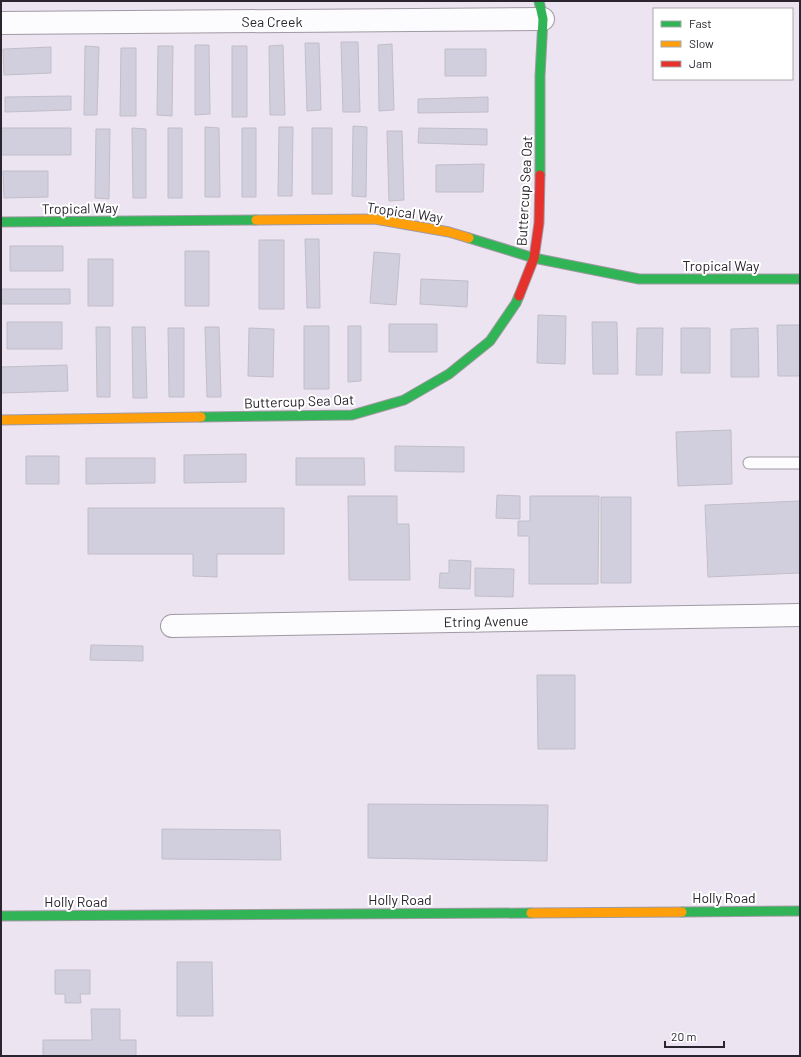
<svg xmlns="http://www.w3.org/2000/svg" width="801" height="1057" font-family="Barlow,sans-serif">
<rect width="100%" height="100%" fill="#ece4f1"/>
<path fill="#d1cede" stroke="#c2bec9" d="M341,42H358L360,112H343Z
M305,43H319L321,110L307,111Z
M392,44L394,110L379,111L378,45Z
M195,45H209L210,114L195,115Z
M283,45L285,115H270L269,46Z
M85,46L99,47L97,115H84Z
M158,46H173L172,116L157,115Z
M232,46H247V117H232Z
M51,47V73L4,75L3,49Z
M121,48H136V116H120Z
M445,49H486V76H445Z
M71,96V110L5,112V97Z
M488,97V112L418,113V99Z
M353,126L367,127L366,197L352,196Z
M205,127L219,128L220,197H205Z
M279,127H293L292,196H278Z
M1,128H71V155H1Z
M132,128L146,129V198H133Z
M168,128H182V198H168Z
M242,128H256V197H242Z
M312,128H332V194H312Z
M419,128L487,129V145L418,143Z
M96,129H110L109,199L95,198Z
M387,131H402L404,200L389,201Z
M484,164L483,192H436V165Z
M3,171H48V197L4,198Z
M305,239H319L320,308H307Z
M259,240H284V309H259Z
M10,246H63V271H10Z
M185,251H209V306H185Z
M374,252L400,254L396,305L370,303Z
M88,259H113V306H88Z
M421,279L468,281L467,307L420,304Z
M1,289H70V304H1Z
M538,315L566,316L565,364L537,363Z
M7,322H62V349H7Z
M592,322H617L618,374H593Z
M389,324H437V352H389Z
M777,325H800V376H778Z
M304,326H329V389H304Z
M348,326H361V381L348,382Z
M96,327H110V397H97Z
M132,327H145L147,398H133Z
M205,327H219L221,397H207Z
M168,328H184V397H169Z
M249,328L274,329L273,377L248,376Z
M637,328H663L662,375H636Z
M681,328H710V373H681Z
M758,328L759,377H731V329Z
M67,365L68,391L1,393V367Z
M731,430L732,484L678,486L676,432Z
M395,446L464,447V472L395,471Z
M246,454V482L184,483V455Z
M26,456H59V484H26Z
M86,458H155V483L86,484Z
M296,458H364L365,485H296Z
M497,495L520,496V519L496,518Z
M348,496H397V524H409L410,580H349Z
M530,496H599L598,584H529V536H518V521H530Z
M601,497H631V583H601Z
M800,501V573L708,577L705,505Z
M88,508H284V554H217V577L193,576V554H88Z
M449,560L471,561L470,589L439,588L440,573H449Z
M475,568L514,569L513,597L475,596Z
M91,645L143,646V661L90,660Z
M537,675H575V749H538Z
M368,804L548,805L547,861L368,858Z
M162,829L280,830L281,860L162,859Z
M177,962H212L213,1016H177Z
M55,970H90V994H80L81,1003H65V994H55Z
M91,1009H120V1040H136V1056H43V1040H92Z"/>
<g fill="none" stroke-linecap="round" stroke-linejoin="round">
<g stroke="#a09aa4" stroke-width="13">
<path id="lane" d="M749,463H800"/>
</g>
<g stroke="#a09aa4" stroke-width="24">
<path id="street" d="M1,23L543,19
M172,626L800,615"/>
</g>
<g stroke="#a09aa4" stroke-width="11">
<path id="fast" d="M539,1L543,19L540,76V175
M1,222L256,220
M469,238L534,258L639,279H800
M201,417L352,415L404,400L449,374L490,341L516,303L519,296
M682,912L800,911
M1,916L531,913"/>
</g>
<g stroke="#a09aa4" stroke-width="11">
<path id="slow" d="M256,220L375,219L449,232L469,238
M1,420L201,417
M531,913L682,912"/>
</g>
<g stroke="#a09aa4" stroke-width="11">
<path id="jam" d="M519,296L534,258L539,223L540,175"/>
</g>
<use href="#lane" stroke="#fcfbfd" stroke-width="11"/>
<use href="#street" stroke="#fcfbfd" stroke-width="22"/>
<use href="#fast" stroke="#30b455" stroke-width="9"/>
<use href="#slow" stroke="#ff9f0a" stroke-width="9"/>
<use href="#jam" stroke="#e5322d" stroke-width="9"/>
</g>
<g text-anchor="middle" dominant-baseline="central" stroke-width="4" stroke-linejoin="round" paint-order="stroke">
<g font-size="14" fill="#2a252e" stroke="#fff">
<text x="272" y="21">Sea Creek</text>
<text transform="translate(524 191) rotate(-87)">Buttercup Sea Oat</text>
<text transform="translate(80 208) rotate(-1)">Tropical Way</text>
<text transform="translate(405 212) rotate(8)">Tropical Way</text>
<text x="721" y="265">Tropical Way</text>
<text transform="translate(299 401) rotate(-2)">Buttercup Sea Oat</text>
<text transform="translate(486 621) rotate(-1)">Etring Avenue</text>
<text x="724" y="897">Holly Road</text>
<text x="400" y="899">Holly Road</text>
<text x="76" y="901">Holly Road</text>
</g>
</g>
<rect width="801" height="1057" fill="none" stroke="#2a252e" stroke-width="4"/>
<rect x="653" y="8" width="140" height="72" fill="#ffffff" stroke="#aaa8ab"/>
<rect x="661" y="21" width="20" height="6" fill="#30b455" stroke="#aaa8ab"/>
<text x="689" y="28" font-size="12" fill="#2a252e">Fast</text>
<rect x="661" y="41" width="20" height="6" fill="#ff9f0a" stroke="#aaa8ab"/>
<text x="689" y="48" font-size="12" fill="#2a252e">Slow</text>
<rect x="661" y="61" width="20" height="6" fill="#e5322d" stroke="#aaa8ab"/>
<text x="689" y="68" font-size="12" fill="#2a252e">Jam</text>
<path d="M665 1041v6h59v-6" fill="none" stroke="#2a252e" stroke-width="2"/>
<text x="671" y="1041" font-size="12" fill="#2a252e" stroke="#ffffff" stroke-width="3" paint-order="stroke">20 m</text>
</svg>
